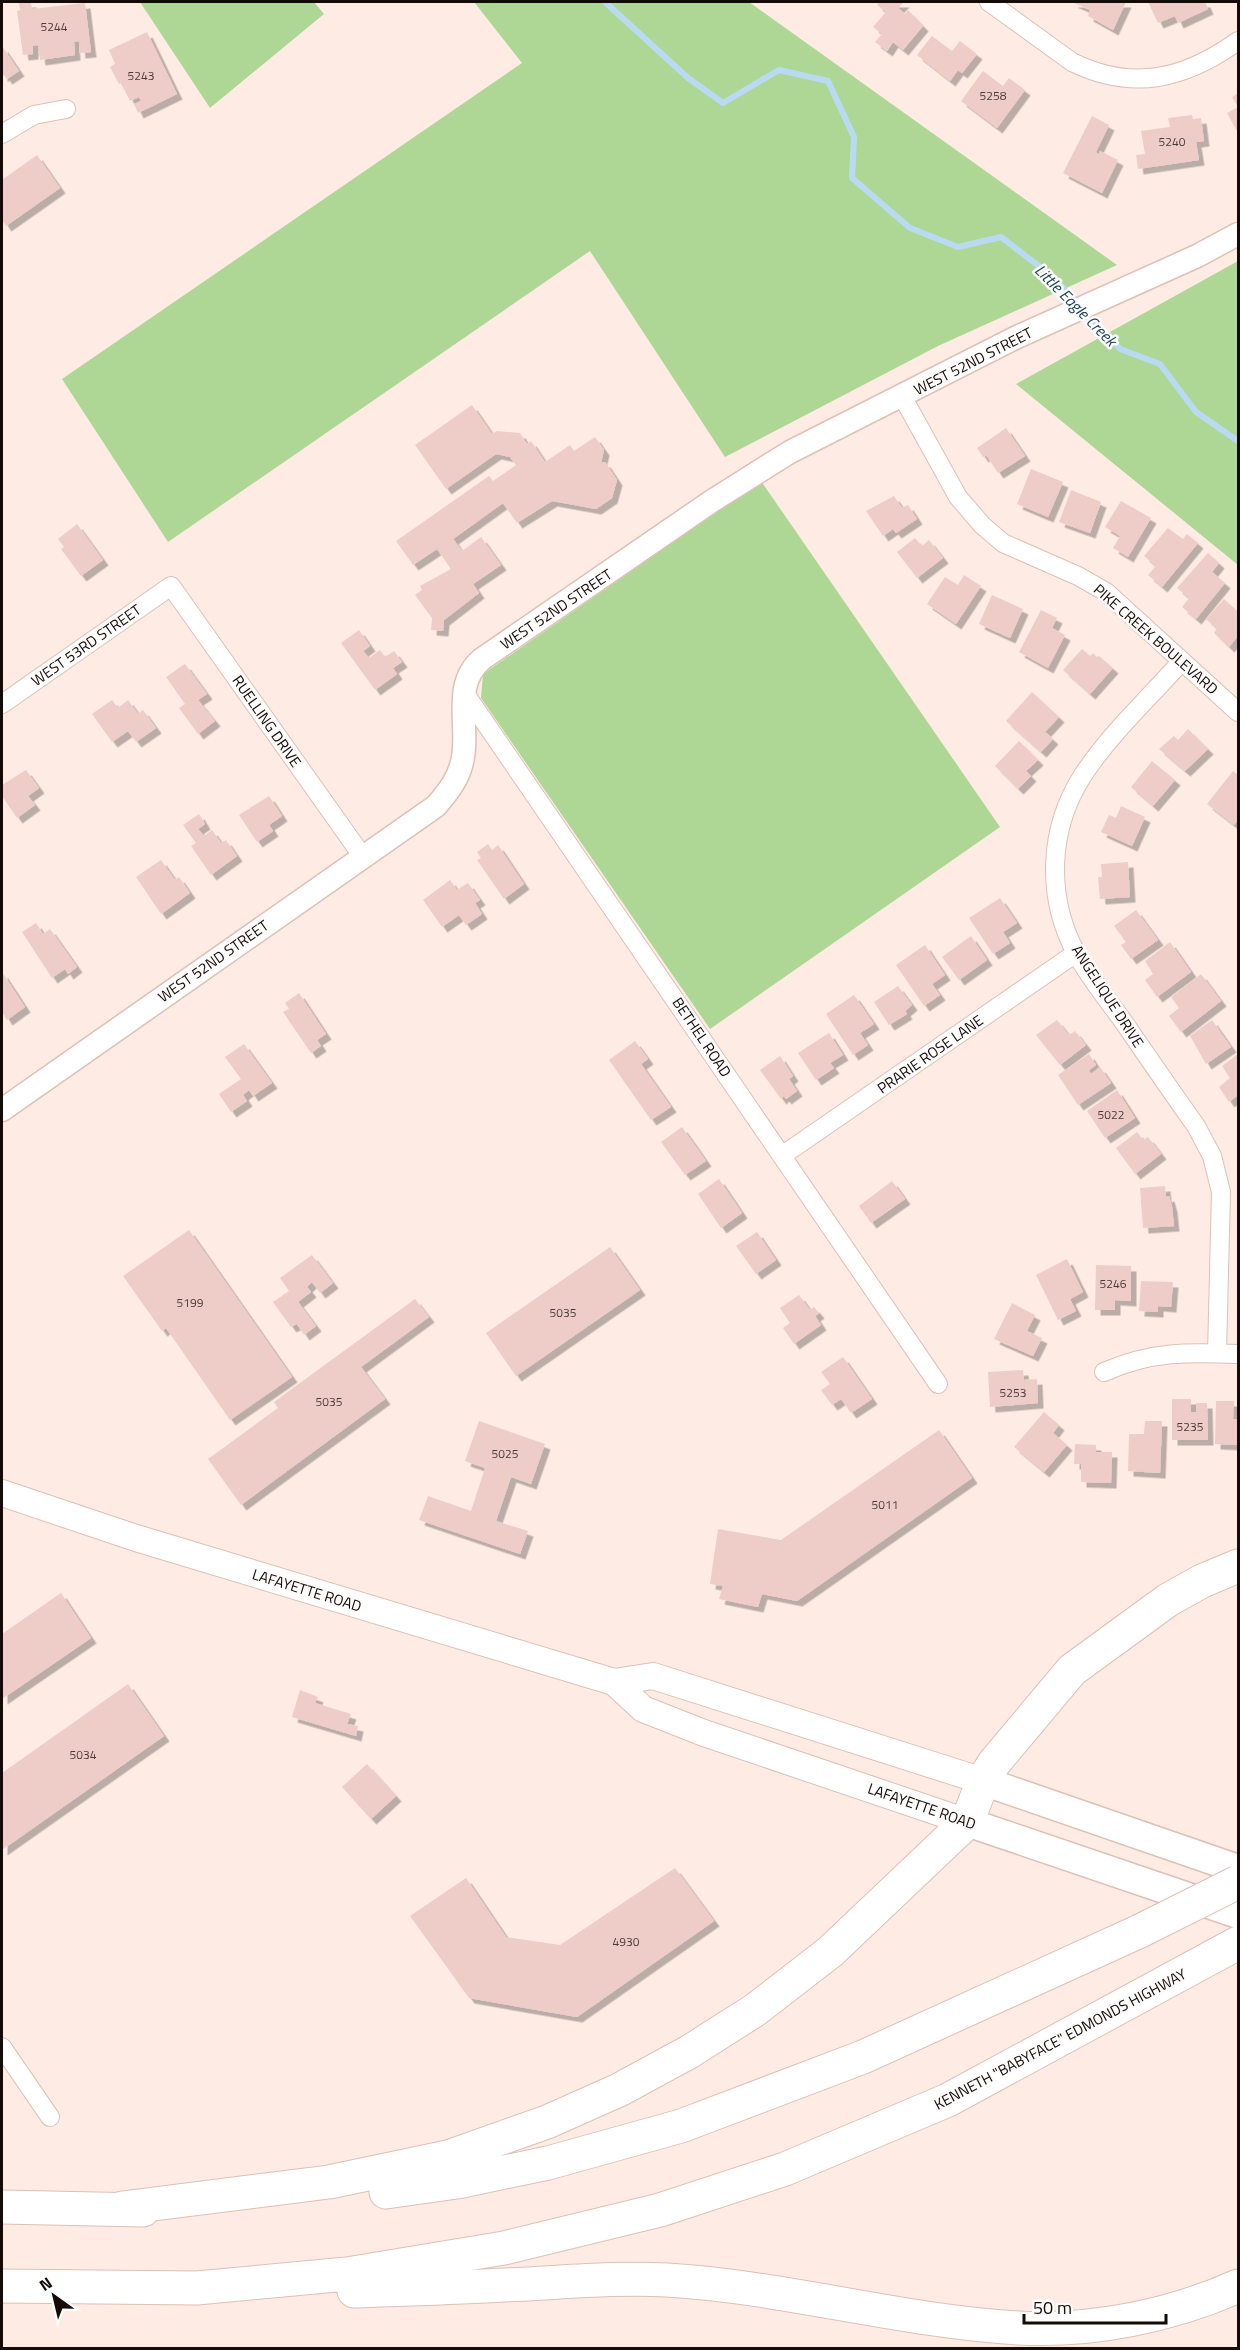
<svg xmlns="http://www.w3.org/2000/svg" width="1240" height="2350" font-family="'Titillium Web',sans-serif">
<defs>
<filter id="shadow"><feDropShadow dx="5.5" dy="5.5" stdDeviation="0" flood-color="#0004"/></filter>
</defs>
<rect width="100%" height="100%" fill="#feebe4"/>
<path fill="#aed795" d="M140,2H314L324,14L210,108Z
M474,2H749L1117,265L938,346L725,457L590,251L168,542L62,379L522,63Z
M1238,261V565L1016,384Z
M761,481L1000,827L710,1029L481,698L483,674Z"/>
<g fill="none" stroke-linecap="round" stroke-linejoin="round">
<path stroke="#badaf4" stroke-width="6" d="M605,2L688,78L723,103L779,70L828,81L854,137L852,178L910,228L958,247L1001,237L1053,277L1077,303
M1084,311L1120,349L1160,364L1196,412L1238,441"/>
</g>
<path fill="#eecdc8" filter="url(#shadow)" d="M31,2L32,9L85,3L91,52L80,53L79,41L74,42L75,55L40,60L38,45L33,46V54L23,55L17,11L20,10L19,3Z
M879,2H904L898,8L905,14L908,10L923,26L903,50L893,42L887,51L875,42L882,34L873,27L886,12L877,5Z
M1072,2H1126L1113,30L1088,16L1090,10Z
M1148,2H1205L1208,9L1178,23L1175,16L1158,23Z
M147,32L177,94L138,113L134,104L141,101L139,97L130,101L121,83L119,84L110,67L115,64L109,50Z
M932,36L952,51L960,41L977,54L962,73L958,70L950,81L917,55Z
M2,46L19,71L7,79L4,75L2,77Z
M983,71L1003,86L1009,78L1025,90L997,128L961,101Z
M1238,93V133L1227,113L1238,107L1232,97Z
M1192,115L1193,119L1201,118L1204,141L1196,142L1199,160L1138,169L1136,155L1145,154L1141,131L1170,127L1168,118Z
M1092,116L1109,125L1096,152L1098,155L1100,151L1118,160L1102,193L1063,173Z
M37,155L60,188L6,226L2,220V180Z
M472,405L492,434L497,431L520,433L527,444L531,441L545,462L570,445L574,451L595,437L604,450L601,463L605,462L617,480L612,498L596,509L552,501L517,523L503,503L453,539L462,551L481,537L501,565L473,584L479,593L444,620L443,631L431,630L432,618L415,595L422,590L420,586L451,569L437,549L413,565L396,541L489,476L493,481L516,465L510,457L496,454L446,489L415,445Z
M1006,428L1025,456L998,473L986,455L983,457L977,448Z
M1031,469L1063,482L1048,517L1017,504Z
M1071,490L1101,502L1090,533L1059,522Z
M894,496L902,508L908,505L917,519L896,533L893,529L883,536L866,511Z
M1121,501L1151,518L1128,557L1113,548L1120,536L1105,527Z
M77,524L103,560L81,576L61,549L64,547L58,539Z
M1168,528L1183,539L1187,534L1198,543L1162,587L1148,575L1156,566L1144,556Z
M915,538L922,546L929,540L943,558L917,578L897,552Z
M1208,553L1219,563L1212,572L1225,583L1196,619L1182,607L1189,598L1177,588Z
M964,575L981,586L956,624L927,604L945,577L958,585Z
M992,595L1023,609L1010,638L979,624Z
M1224,599L1238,612V636L1229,647L1214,633L1217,629L1206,619Z
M1041,610L1057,618L1052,628L1065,635L1048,668L1019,652Z
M359,630L370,646L363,651L369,658L380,650L385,657L394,651L402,662L393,668L397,674L375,690L341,643Z
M1082,649L1090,656L1093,653L1097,657L1099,656L1113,668L1090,694L1063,670Z
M185,664L207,694L198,700L215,721L198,734L179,708L185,704L166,677Z
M1032,692L1059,717L1045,732L1053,739L1041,752L1006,721Z
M112,700L118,708L128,700L138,714L143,710L156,728L136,742L128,731L112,742L92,714Z
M1188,729L1208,749L1185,771L1159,749L1174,736L1178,740Z
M1019,741L1038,760L1026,771L1031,776L1018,789L995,766Z
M1152,761L1175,780L1153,806L1131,787Z
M26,770L39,788L28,796L35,805L17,818L2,796V785Z
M1233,771L1238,775V820L1234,825L1207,804Z
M269,796L282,816L269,825L273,831L257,842L239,815Z
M1121,806L1145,817L1132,846L1101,832L1109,815L1116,818Z
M199,814L205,824L198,829L204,836L212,830L221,843L226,840L237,856L211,875L191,846L196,843L183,825Z
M488,844L492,850L498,845L524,884L504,899L477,860L481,858L477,852Z
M161,860L175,880L179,877L190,893L161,914L136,877Z
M1128,862L1130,897L1100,899L1098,877H1102L1101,864Z
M450,880L457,890L468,883L480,900L475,903L482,914L466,925L459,915L442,927L423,900Z
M1000,898L1017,923L1003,932L1010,943L993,954L969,918Z
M1136,910L1158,940L1131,959L1121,945L1126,942L1114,926Z
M36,923L43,934L50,929L77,967L68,974L65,969L52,978L22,932Z
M971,936L987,960L959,980L942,957Z
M1170,942L1191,972L1157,997L1145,980L1153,974L1145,961Z
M925,945L945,975L932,984L940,995L924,1006L896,965Z
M2,972L25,1007L7,1020L2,1012Z
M1201,974L1221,1001L1181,1032L1169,1016L1179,1008L1171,997Z
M898,986L912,1005L905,1011L907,1014L889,1025L874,1002Z
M299,993L326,1034L317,1040L321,1046L311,1053L283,1012L289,1009L285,1003Z
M854,995L874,1024L860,1033L868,1045L853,1055L826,1014Z
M1057,1020L1069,1035L1075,1031L1086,1045L1060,1065L1036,1035Z
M1212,1020L1231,1047L1206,1064L1190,1036Z
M829,1033L843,1055L830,1063L834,1068L816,1080L798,1053Z
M635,1041L648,1059L641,1064L671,1107L651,1120L609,1060Z
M244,1044L272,1083L253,1096L249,1090L243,1095L247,1101L231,1112L219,1094L241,1079L225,1057Z
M1089,1054L1096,1065L1089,1070L1091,1074L1100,1067L1111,1083L1078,1105L1058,1075Z
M1238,1054V1095L1229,1102L1219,1087L1230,1078L1222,1066Z
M780,1056L793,1076L789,1079L797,1091L786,1099L784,1096L781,1099L760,1070Z
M1117,1090L1135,1118L1105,1138L1087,1111Z
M682,1127L706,1161L685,1175L661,1142Z
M1137,1132L1143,1140L1148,1137L1161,1154L1135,1174L1116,1148Z
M719,1179L742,1213L721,1228L698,1194Z
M892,1181L905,1199L871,1223L859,1206Z
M1165,1186L1166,1197L1169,1196L1172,1207L1174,1226L1143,1228L1140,1188Z
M189,1230L292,1377L230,1420L166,1328L162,1331L123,1276Z
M757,1232L776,1260L756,1274L736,1246Z
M610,1247L640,1290L516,1376L486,1333Z
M312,1255L333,1283L320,1293L312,1282L307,1287L311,1292L298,1302L316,1326L304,1335L297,1324L291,1327L273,1302L289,1291L280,1278Z
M1067,1259L1083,1292L1070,1299L1076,1311L1058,1320L1036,1275Z
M1096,1265L1131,1266V1301L1115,1300V1310H1095Z
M1141,1281L1173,1282L1171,1307L1158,1306V1312L1139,1311Z
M799,1295L810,1310L814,1307L819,1313L815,1316L821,1325L794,1344L783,1328L790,1323L780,1308Z
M415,1299L429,1317L361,1367L385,1399L241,1505L208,1459L278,1408L274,1402Z
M1012,1303L1035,1315L1027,1331L1042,1338L1033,1356L994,1339Z
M843,1357L872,1399L851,1413L841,1399L832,1405L821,1390L830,1384L821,1372Z
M1023,1370L1024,1380L1037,1379L1038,1403L990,1407L988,1372Z
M1172,1399H1191V1412H1196V1403H1207L1208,1440H1172Z
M1216,1401H1234L1233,1419H1238V1445L1215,1444Z
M1044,1412L1059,1425L1053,1433L1067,1445L1044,1472L1014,1447Z
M479,1421L545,1444L531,1484L511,1477L496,1521L528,1531L520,1554L419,1520L428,1496L471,1511L485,1468L465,1461Z
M1145,1421H1162L1160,1473L1128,1471L1129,1434H1144Z
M939,1430L972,1478L797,1601L762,1594L758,1607L719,1599L723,1586L710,1584L718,1529L781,1540Z
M1075,1444L1096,1445V1452H1112L1111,1483L1081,1482V1464H1074Z
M61,1593L91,1638L2,1699V1634Z
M128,1684L164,1736L2,1850V1773Z
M300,1690L318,1697L315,1703L351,1714L347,1724L358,1726L356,1736L292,1717Z
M367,1764L396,1796L371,1819L342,1787Z
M675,1868L714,1921L577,2017L469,1998L410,1916L466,1878L506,1937L560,1945Z"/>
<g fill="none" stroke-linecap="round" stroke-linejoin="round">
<g stroke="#dec0b5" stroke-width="20">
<path id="minor" d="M989,2L1072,62C1133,92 1185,79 1238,41
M2,134L34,115L66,109
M902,396L958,497L982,525L1003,543L1078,576L1106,592L1238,712
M1181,662C1148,699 1110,734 1083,775C1048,829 1046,897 1076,953C1089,977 1107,999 1123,1021C1147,1056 1171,1091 1196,1126L1212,1156L1221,1192L1217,1353
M464,692L938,1384
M2,704L171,586L363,857
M783,1155L1076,953
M1104,1372C1152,1351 1188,1352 1238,1354
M2,2047L50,2117"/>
</g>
<g stroke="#dec0b5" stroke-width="25">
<path id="tertiary" d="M2,1110L436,806C449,791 460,777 463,757C469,724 452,684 482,659L712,501L790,452L1017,337L1197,256L1238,234"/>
</g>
<g stroke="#dec0b5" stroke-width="28">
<path id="secondary" d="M2,1493L136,1538L614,1682L653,1676L983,1781
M614,1682L643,1709L704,1733L967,1822"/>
</g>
<g stroke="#dec0b5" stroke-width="31">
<path id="primary" d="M983,1781L1238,1869
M967,1822L1238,1914"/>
</g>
<g stroke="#dec0b5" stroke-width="35">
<path id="motorway" d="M386,2192L457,2182L548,2163L681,2126L863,2057L1140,1931
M2,2207L143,2210
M122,2208L329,2182L448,2157L547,2122L619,2090L689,2052L755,2010L830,1952L967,1822L983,1781L994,1763L1072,1670L1168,1600L1202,1581L1238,1566
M2,2286L197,2288L347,2274L504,2248L660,2210L785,2169L948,2100L1238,1943
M354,2291C404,2289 454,2288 504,2285C558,2283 613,2277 667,2280C785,2287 900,2321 1018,2328C1091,2332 1171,2316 1238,2286"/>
</g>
<use href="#minor" stroke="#fff" stroke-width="18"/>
<use href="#tertiary" stroke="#fff" stroke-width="22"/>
<use href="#secondary" stroke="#fff" stroke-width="26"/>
<use href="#primary" stroke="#fff" stroke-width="28"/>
<use href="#motorway" stroke="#fff" stroke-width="33"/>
<g stroke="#dec0b5" stroke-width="35" stroke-linecap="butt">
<path id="motorway-bridge" d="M1140,1931L1238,1882"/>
</g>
<use href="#motorway-bridge" stroke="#fff" stroke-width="33"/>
</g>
<g text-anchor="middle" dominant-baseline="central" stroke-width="5" stroke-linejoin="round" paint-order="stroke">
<g font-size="12" fill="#4a3b37">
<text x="54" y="26">5244</text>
<text x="141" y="75">5243</text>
<text x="993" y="95">5258</text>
<text x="1172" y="141">5240</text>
<text x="1111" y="1114">5022</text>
<text x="1113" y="1283">5246</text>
<text x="190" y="1302">5199</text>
<text x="563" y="1312">5035</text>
<text x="1013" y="1392">5253</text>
<text x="329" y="1401">5035</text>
<text x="1190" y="1426">5235</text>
<text x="505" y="1453">5025</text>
<text x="885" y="1504">5011</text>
<text x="83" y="1754">5034</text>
<text x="626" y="1941">4930</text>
</g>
<g font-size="15" fill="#140a07" stroke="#fcfcfc">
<text transform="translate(973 361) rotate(-27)">WEST 52ND STREET</text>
<text transform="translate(556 609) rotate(-34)">WEST 52ND STREET</text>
<text transform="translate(1156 639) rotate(41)">PIKE CREEK BOULEVARD</text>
<text transform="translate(86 645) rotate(-35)">WEST 53RD STREET</text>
<text transform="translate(267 721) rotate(55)">RUELLING DRIVE</text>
<text transform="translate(213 961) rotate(-35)">WEST 52ND STREET</text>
<text transform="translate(1108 996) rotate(57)">ANGELIQUE DRIVE</text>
<text transform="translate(702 1037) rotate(56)">BETHEL ROAD</text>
<text transform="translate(930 1054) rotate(-35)">PRARIE ROSE LANE</text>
<text transform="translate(307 1590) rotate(17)">LAFAYETTE ROAD</text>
<text transform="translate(922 1806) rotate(19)">LAFAYETTE ROAD</text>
<text transform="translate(1060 2039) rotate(-28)">KENNETH "BABYFACE" EDMONDS HIGHWAY</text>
</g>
<g font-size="16" font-style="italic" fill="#173c55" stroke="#fcfcfc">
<text transform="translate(1076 305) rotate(45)">Little Eagle Creek</text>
</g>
</g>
<rect width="1240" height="2350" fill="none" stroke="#140a07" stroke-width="6"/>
<g transform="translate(54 2296) rotate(326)" stroke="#fcfcfc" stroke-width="4.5" paint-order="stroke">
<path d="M0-4.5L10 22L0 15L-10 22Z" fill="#140a07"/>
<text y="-9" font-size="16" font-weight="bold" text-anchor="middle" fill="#140a07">N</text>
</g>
<path d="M1024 2314v9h142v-9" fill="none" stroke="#140a07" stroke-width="3"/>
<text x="1033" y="2314" font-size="18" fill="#140a07" stroke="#fcfcfc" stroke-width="4.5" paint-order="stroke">50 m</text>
</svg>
